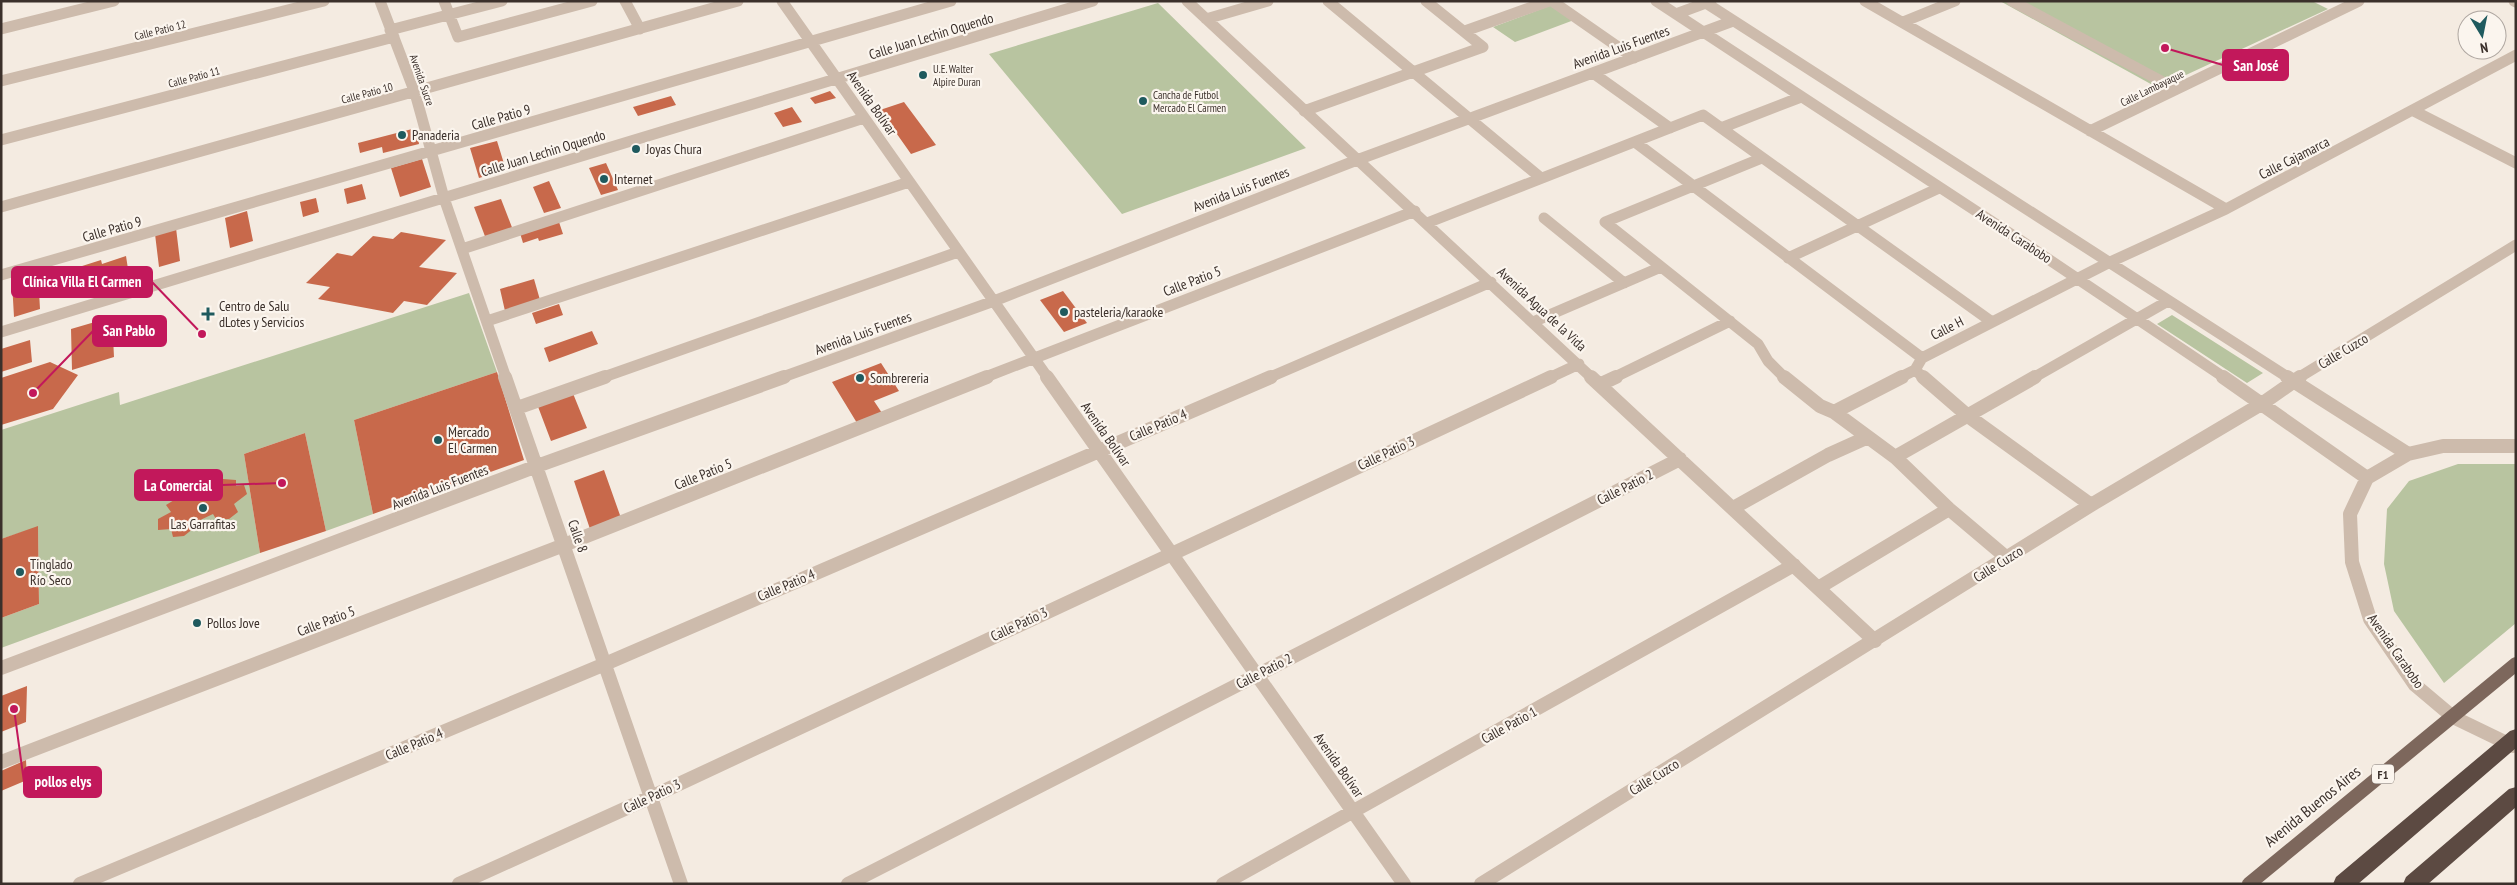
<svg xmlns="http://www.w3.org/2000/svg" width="2517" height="885" font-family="'PT Sans Narrow',sans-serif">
<rect width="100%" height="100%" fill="#f4ebe1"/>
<path fill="#b8c4a0" d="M2000,1H2312L2328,9L2158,88Z
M1158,3L1306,148L1122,214L989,54Z
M1552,5L1574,20L1515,42L1493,27Z
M469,293L497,372L354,420L373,514L326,531L305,433L244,454L260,553L1,648V618L39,604L38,527L1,539V430L119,392L120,405Z
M2172,315L2263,373L2247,383L2157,324Z
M2458,464H2516V623L2444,683L2394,611L2384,564L2387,509L2409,481Z"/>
<path fill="#c8694b" d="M830,91L836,98L815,104L810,98Z
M671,96L676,105L638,116L633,107Z
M904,102L936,145L911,154L880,110Z
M792,107L802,122L783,127L774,113Z
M416,128L419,144L383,153L382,147L360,153L358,143Z
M497,141L506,170L479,178L470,148Z
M422,159L431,187L400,197L391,168Z
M606,163L618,190L601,195L589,168Z
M549,181L561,208L544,213L533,187Z
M362,184L366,199L347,204L344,189Z
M316,198L319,212L303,217L300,202Z
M501,199L513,230L486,239L474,207Z
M247,211L253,241L230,248L225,218Z
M559,222L563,234L539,241L538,238L523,243L520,233Z
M176,228L180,261L159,267L155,234Z
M401,232L446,240L419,267L457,273L427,305L404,301L393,313L318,299L330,287L306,283L337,253L352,256L373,236L393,239Z
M126,256L128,269L82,284L79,267L101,260L102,264Z
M38,274L40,309L14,317L12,282Z
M534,279L540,300L505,311L500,289Z
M1063,291L1087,323L1064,332L1040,300Z
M559,304L563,315L536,324L532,313Z
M112,317L114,357L72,370L71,329Z
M592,331L598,344L549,362L544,348Z
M30,340L32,362L1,372V349Z
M50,362L78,375L53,409L1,425V378Z
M881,363L899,391L874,401L882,413L857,423L832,382Z
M497,372L524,460L373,514L354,420Z
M572,391L587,428L551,441L537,404Z
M305,433L326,531L260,553L244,454Z
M604,470L621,518L590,529L574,481Z
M223,479L236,480V486L244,485L247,494L234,504L238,512L229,519H216L213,514L196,522L194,528L184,536L173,537L171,529L158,530V519L171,512L166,505L179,497L191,494L194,500L209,494L210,488Z
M38,526L39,604L1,618V539Z
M27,686L26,722L1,732V696Z
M26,760L27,780L1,791V771Z"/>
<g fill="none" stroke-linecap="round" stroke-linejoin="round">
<path stroke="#cdbbac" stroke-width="11" d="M380,1L415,93L444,198L506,378
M444,1L458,37L592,1
M625,1L640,29
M782,1L1048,378
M1187,1L1592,378
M1328,1L1541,178
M1552,1L1634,58
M1656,1L2014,236L2225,378
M1703,1L2289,378
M1865,1L2226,209
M2012,1L2176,89
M2514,1L2516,2
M1676,14L1711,1
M1206,19L1268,1
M1903,22L1955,1
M1,29L114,1
M390,30L502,1
M1465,31L1549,1
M1593,73L1670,128
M1,81L324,1
M1304,111L1483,47L1426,1
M2414,111L2516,163
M1721,128L1801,97
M2090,131L2359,1
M1,140L394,37
M1635,142L1922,358
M1762,158L1605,222L1758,344L1768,361L1785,378
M1,207L738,1
M1544,218L1624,283
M1427,223L1703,115L1992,322
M462,249L864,118
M1788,258L1939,188
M1,275L951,1
M487,321L909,182
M1533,322L1661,267
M1,332L1093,1
M1915,370L1924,378
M601,378L958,252
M780,378L994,301L1357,160L1733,21
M983,378L1415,211
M1268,378L1491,282
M1549,378L1579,364
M1613,378L1730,321
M1899,378L1915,370L1922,358L2108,263L2226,209L2516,55
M2033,378L2168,301
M2298,378L2516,245"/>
<path stroke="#cdbbac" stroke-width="14" d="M505,377L681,884
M1047,377L1404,884
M1591,377L1875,641
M1784,377L1820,406L1834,412L1895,457L1949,509L2007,558
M1923,377L1968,416L2091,505
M2223,377L2367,478
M2287,377L2408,454
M1601,384L1616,377
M517,408L605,377
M1834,412L1902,377
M1895,457L2035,377
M1733,508L1828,455L1868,437
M1818,588L1949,509
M1,668L537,466L784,377
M2513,746L2453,717L2415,685L2370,619L2352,562L2350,514L2367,478L2408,454L2443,446H2516
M1,762L564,545L987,377
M80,884L605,664L1271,377
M459,884L651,797L1551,377
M848,884L1680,459
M1223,884L1794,565
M1481,884L2091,505L2263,403L2300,377"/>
<path stroke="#7d675c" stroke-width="14" d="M2249,884L2516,664"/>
<path fill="#5c4a42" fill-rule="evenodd" d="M2516,729V748L2358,884H2333L2336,877L2510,731Z
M2516,787V807L2428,884H2403L2406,877L2509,789Z"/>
</g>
<g fill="#1f5a5e" stroke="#fbf5ee" stroke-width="2">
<circle cx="923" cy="75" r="5"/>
<circle cx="1143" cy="101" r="5"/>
<circle cx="402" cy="135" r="5"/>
<circle cx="636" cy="149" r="5"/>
<circle cx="604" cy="179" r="5"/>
<circle cx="1064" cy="312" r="5"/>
<path d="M205.5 306.5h5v5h5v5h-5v5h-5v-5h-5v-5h5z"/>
<circle cx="860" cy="378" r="5"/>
<circle cx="438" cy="440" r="5"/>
<circle cx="203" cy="508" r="5"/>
<circle cx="20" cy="572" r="5"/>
<circle cx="197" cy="623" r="5"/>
</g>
<g text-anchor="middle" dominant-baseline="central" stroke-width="4.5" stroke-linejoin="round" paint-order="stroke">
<g font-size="11" fill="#3b302b" stroke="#fbf5ee">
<text transform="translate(160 30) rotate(-14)">Calle Patio 12</text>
<text transform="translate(194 77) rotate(-15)">Calle Patio 11</text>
<text transform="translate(422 80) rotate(71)">Avenida Sucre</text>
<text transform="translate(2152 88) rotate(-26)">Calle Lambayaque</text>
<text transform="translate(367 93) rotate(-15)">Calle Patio 10</text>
</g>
<g font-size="11" fill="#3b302b" stroke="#fbf5ee" text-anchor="start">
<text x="933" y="69">U.E. Walter<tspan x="933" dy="13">Alpire Duran</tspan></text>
<text x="1153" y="95">Cancha de Futbol<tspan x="1153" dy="13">Mercado El Carmen</tspan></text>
</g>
<rect fill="#fbf5ee" stroke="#756b66" stroke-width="1" x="2372" y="764.5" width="22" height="19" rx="4"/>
<g font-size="12" font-weight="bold" fill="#3b302b">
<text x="2383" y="774">F1</text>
</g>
<g font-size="14" fill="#3b302b" stroke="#fbf5ee">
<text transform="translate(931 36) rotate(-17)">Calle Juan Lechin Oquendo</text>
<text transform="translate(1621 47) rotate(-20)">Avenida Luis Fuentes</text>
<text transform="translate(872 103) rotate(55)">Avenida Bolívar</text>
<text transform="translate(501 117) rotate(-16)">Calle Patio 9</text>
<text transform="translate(543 153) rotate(-17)">Calle Juan Lechin Oquendo</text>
<text transform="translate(2294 158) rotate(-27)">Calle Cajamarca</text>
<text transform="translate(1241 189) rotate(-21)">Avenida Luis Fuentes</text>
<text transform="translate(112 229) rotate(-16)">Calle Patio 9</text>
<text transform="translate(2014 236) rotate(33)">Avenida Carabobo</text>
<text transform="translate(1192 281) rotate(-21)">Calle Patio 5</text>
<text transform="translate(1542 309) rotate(43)">Avenida Agua de la Vida</text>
<text transform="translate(1947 328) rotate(-27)">Calle H</text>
<text transform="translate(863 333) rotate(-20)">Avenida Luis Fuentes</text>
<text transform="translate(2343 351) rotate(-31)">Calle Cuzco</text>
<text transform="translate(1158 425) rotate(-23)">Calle Patio 4</text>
<text transform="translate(1106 434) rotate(55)">Avenida Bolívar</text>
<text transform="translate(1386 453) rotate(-25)">Calle Patio 3</text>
<text transform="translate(703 474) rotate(-22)">Calle Patio 5</text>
<text transform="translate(440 487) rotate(-21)">Avenida Luis Fuentes</text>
<text transform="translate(1625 487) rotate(-27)">Calle Patio 2</text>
<text transform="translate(578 536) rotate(71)">Calle 8</text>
<text transform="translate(1998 564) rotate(-32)">Calle Cuzco</text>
<text transform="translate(786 585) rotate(-23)">Calle Patio 4</text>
<text transform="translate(326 621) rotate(-21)">Calle Patio 5</text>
<text transform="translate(1019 624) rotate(-25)">Calle Patio 3</text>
<text transform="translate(2396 651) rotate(55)">Avenida Carabobo</text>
<text transform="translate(1264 671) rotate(-27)">Calle Patio 2</text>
<text transform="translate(1509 725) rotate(-29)">Calle Patio 1</text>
<text transform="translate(414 744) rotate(-23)">Calle Patio 4</text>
<text transform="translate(1339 765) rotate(55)">Avenida Bolívar</text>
<text transform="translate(1654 777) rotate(-32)">Calle Cuzco</text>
<text transform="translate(652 796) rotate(-25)">Calle Patio 3</text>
</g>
<g font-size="14" fill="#3b302b" stroke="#fbf5ee" text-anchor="start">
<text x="412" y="135">Panaderia</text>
<text x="646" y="149">Joyas Chura</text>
<text x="614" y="179">Internet</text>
<text x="219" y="306">Centro de Salu<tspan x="219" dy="16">dLotes y Servicios</tspan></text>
<text x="1074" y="312">pasteleria/karaoke</text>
<text x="870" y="378">Sombrereria</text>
<text x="448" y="432">Mercado<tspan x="448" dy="16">El Carmen</tspan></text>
<text x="203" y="524" text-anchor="middle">Las Garrafitas</text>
<text x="30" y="564">Tinglado<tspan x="30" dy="16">Río Seco</tspan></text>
<text x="207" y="623">Pollos Jove</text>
</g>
<g font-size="16" fill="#3b302b" stroke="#fbf5ee">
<text transform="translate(2312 806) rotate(-39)">Avenida Buenos Aires</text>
</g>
</g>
<path fill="none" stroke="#c2185b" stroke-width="2" d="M2165 48L2223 65M202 334L152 282M33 393L93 331M282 483L222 485M14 709L24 782"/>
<g fill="#c2185b" stroke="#fbf5ee" stroke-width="2">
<circle cx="2165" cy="48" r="5"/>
<circle cx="202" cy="334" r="5"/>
<circle cx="33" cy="393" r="5"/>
<circle cx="282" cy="483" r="5"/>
<circle cx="14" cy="709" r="5"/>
</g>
<g fill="#c2185b" stroke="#c2185b" stroke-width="2">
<rect x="2223" y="50" width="65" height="30" rx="5"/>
<rect x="12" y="267" width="140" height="30" rx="5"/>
<rect x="93" y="316" width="73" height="30" rx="5"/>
<rect x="135" y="470" width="87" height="30" rx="5"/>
<rect x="24" y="767" width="77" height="30" rx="5"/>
</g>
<g font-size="15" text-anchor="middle" font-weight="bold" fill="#fff">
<text x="2256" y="71">San José</text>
<text x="82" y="287">Clínica Villa El Carmen</text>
<text x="129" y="336">San Pablo</text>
<text x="178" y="491">La Comercial</text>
<text x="63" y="787">pollos elys</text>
</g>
<rect width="2517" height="885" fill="none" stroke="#3b302b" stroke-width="5"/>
<g transform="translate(2482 35) rotate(170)"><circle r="24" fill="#fbf5ee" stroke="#aea6a0"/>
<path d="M0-4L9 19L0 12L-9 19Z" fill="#1f5a5e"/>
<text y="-8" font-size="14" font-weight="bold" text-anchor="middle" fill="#3b302b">N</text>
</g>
</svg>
